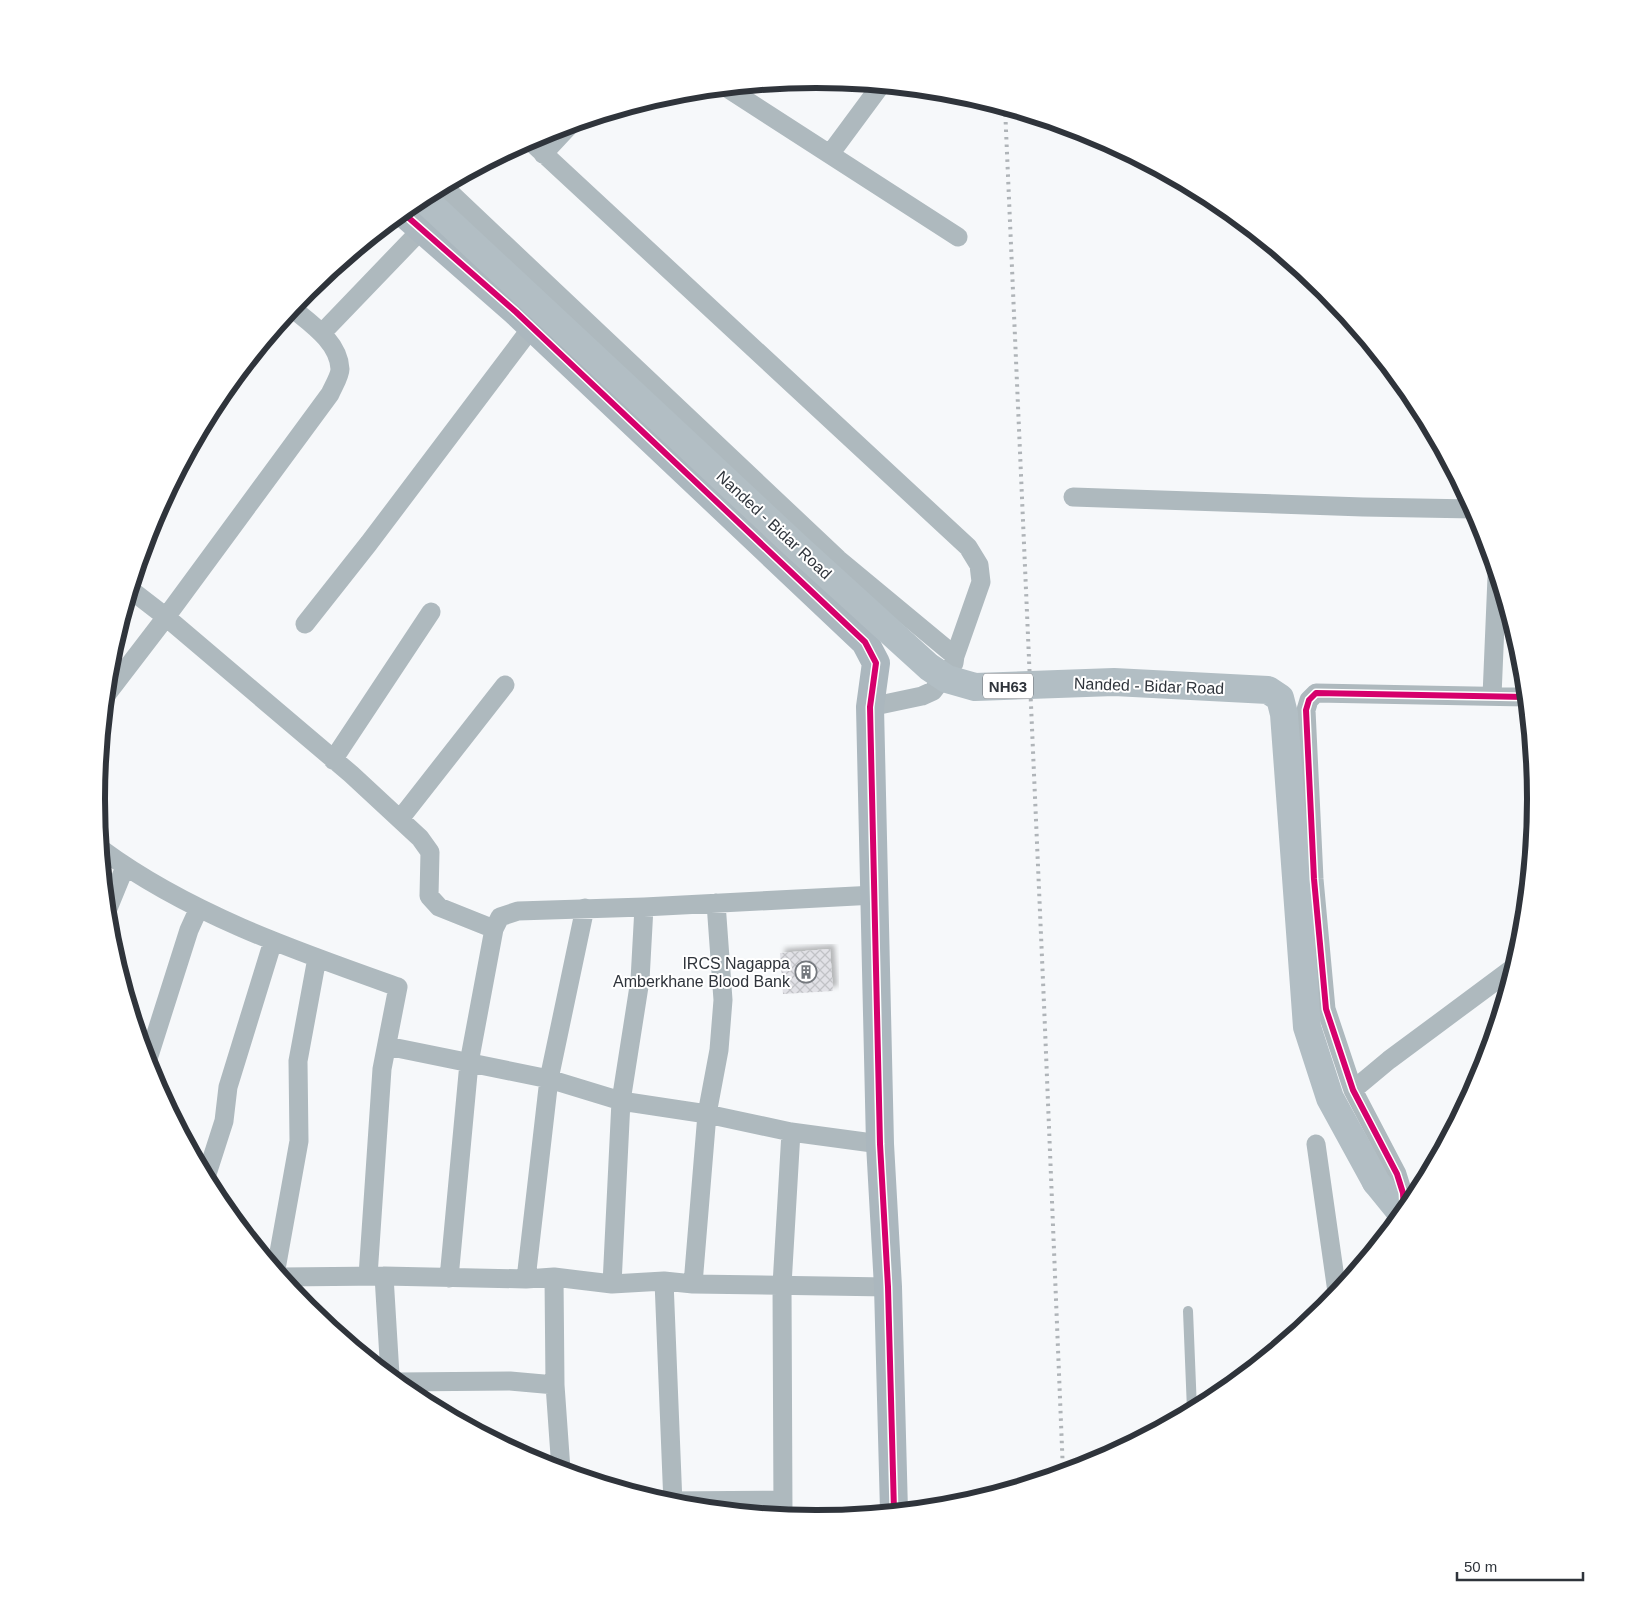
<svg xmlns="http://www.w3.org/2000/svg" width="1632" height="1597" font-family="Helvetica,sans-serif">
<defs>
<pattern id="building-cross-hatch" width="8" height="8" patternUnits="userSpaceOnUse" patternTransform="scale(1.25)"><rect width="8" height="8" fill="#e1e1e6"/><path d="M0 0l8 8M0 8l8-8" fill="none" stroke="#c1c2c6"/></pattern>
<filter id="shadow"><feDropShadow dx="4.5" dy="-4.5" stdDeviation="2.5" flood-color="#0004"/></filter>
</defs>
<rect width="100%" height="100%" fill="#f6f8fa"/>
<path fill="url(#building-cross-hatch)" filter="url(#shadow)" d="M830,949L833,991L783,994L780,953Z"/>
<g fill="none" stroke-linecap="round" stroke-linejoin="round">
<path stroke="#aeb9be" stroke-width="10" d="M1188,1311L1192,1410"/>
<path stroke="#aeb9be" stroke-width="19" d="M727,88L958,237
M529,140L968,547L979,565L981,582L955,656
M543,154L571,124
M830,154L881,85
M443,186L838,559L955,656L954,663L933,691L922,696L870,707
M322,333L421,230
M1073,497L1363,507L1474,509
M131,590L166,617L351,774L420,838L430,852L429,896L439,907L494,929
M305,624L369,543L532,327
M107,694L166,617L330,394C333,387 340,376 340,369C339,342 310,323 292,308
M1492,696L1497,577
M333,760L431,612
M400,819L505,685
M101,849C189,914 296,951 398,987L382,1069L368,1276
M107,911L125,867
M387,1046L549,1079L621,1101L707,1114L791,1132L880,1144
M147,1062L189,930L199,908
M1353,1090L1389,1060L1513,968
M1316,1144L1337,1292
M206,1177L224,1121L228,1087L273,941
M1404,1211L1403,1193L1397,1174L1353,1090L1326,1009L1314,879L1306,710L1309,700L1316,693L1526,697
M276,1269L299,1141L298,1061L317,958
M384,1276L390,1375
M282,1277L384,1276L526,1279L554,1277L612,1284L664,1281L693,1284L888,1287
M554,1277L555,1385L561,1470
M449,1278L469,1063L494,929L500,917L518,911L644,907L875,895
M526,1279L549,1079L585,908
M664,1281L673,1504
M612,1284L621,1101L640,980L644,907
M693,1284L707,1114L719,1050L723,1000L716,903
M398,1382L510,1381L555,1385
M665,1501L782,1500
M783,1515L782,1285L791,1132"/>
<path stroke="#abb7be" stroke-width="28" d="M402,212L516,312L865,642L876,663L870,707L880,1144L888,1287L894,1511"/>
<path stroke="#b2bec4" stroke-width="28" d="M1376,1182L1402,1214"/>
<path stroke="#afb4b8" stroke-width="4" stroke-dasharray="2.5 5" stroke-linecap="butt" d="M1005,107L1044,1004L1063,1472"/>
<path stroke="#b2bec4" stroke-width="28" d="M422,197L797,547L929,667L947,679L975,687L1114,682L1268,690L1280,698L1284,714L1307,1027L1330,1098L1376,1182"/>
<g stroke="#fff" stroke-width="9">
<path id="cycleway" d="M402,212L516,312L865,642L876,663L870,707L880,1144L888,1287L894,1511
M1404,1211L1403,1193L1397,1174L1353,1090L1326,1009L1314,879L1306,710L1309,700L1316,693L1526,697"/>
</g>
<use href="#cycleway" stroke="#d6006c" stroke-width="6"/>
</g>
<defs>
<g id="building-ring" transform="scale(1.125)"><circle r="9.5" fill="#fff" stroke="#75797e" stroke-width="1.5"/><path d="M-4-6H4V6H1V3H-1V6H-4ZM-2.5-4.3h1.7v1.8h-1.7ZM.8-4.3h1.7v1.8H.8ZM-2.5-1h1.7V.8h-1.7ZM.8-1h1.7V.8H.8Z" fill="#75797e"/></g>
</defs>
<g fill-rule="evenodd">
<use href="#building-ring" x="806" y="972"/>
</g>
<g text-anchor="middle" dominant-baseline="central" stroke-width="4" stroke-linejoin="round" paint-order="stroke">
<rect fill="#fff" stroke="#6d7176" stroke-width="1" x="983" y="673.5" width="50" height="25" rx="4"/>
<g font-size="15" font-weight="bold" fill="#2f343b">
<text x="1008" y="686">NH63</text>
</g>
<g font-size="16" fill="#2f343b" stroke="#fff">
<text transform="translate(774 525) rotate(43)">Nanded - Bidar Road</text>
<text transform="translate(1149 686) rotate(2)">Nanded - Bidar Road</text>
</g>
<g font-size="16" fill="#2f343b" stroke="#fff" text-anchor="end">
<text x="790" y="963">IRCS Nagappa<tspan x="790" dy="18">Amberkhane Blood Bank</tspan></text>
</g>
</g>
<path d="M0 0H1632V1597H0ZM105 799a711 711 0 1 1 1422 0a711 711 0 1 1-1422 0Z" fill="#fff" fill-rule="evenodd"/>
<path fill="none" stroke="#2f343b" stroke-width="6" d="M105 799a711 711 0 1 1 1422 0a711 711 0 1 1-1422 0Z"/>
<path d="M1457 1572v8h126v-8" fill="none" stroke="#2f343b" stroke-width="2.5"/>
<text x="1464" y="1572" font-size="15" fill="#2f343b" stroke="#ffffff" stroke-width="4" paint-order="stroke">50 m</text>
</svg>
